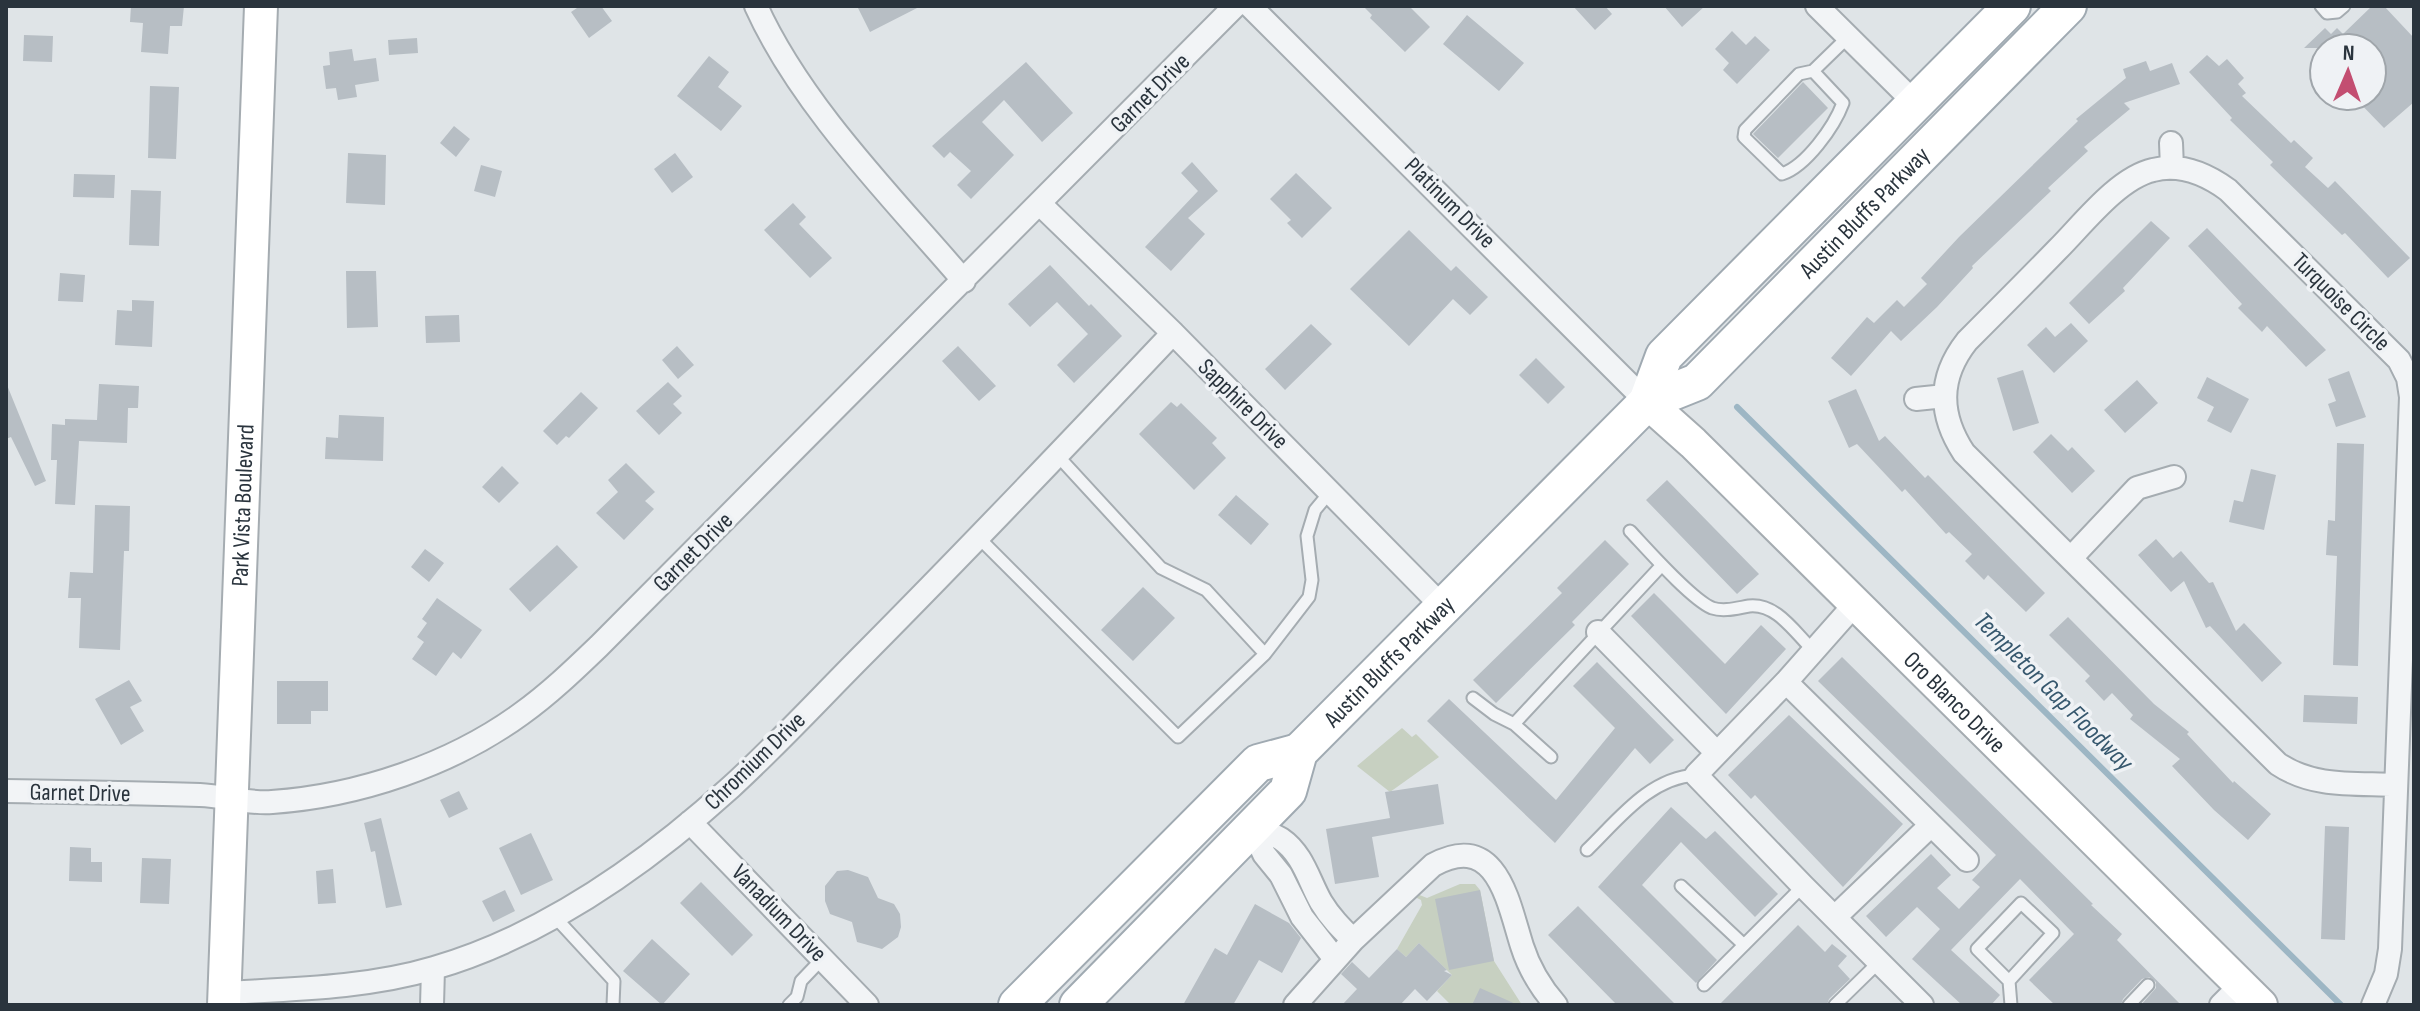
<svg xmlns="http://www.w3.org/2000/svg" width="2420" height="1011" font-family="'Sofia Sans Condensed',sans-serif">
<rect width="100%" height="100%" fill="#dfe4e7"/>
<path fill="#c7d0c1" d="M1402,728L1412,737L1416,734L1439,757L1390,792L1357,766Z
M1460,884H1475L1480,890L1494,961L1522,1005H1451L1437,991L1452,975L1419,943L1406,957L1397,949L1422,905L1421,900L1415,897L1417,894L1427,898Z"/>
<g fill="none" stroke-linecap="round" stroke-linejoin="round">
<path stroke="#9db6c4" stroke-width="6" d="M1737,407L2341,1005"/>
</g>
<path fill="#b7bec4" d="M131,6H184L182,26H170L168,54L141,52L143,23L130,22Z
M580,6H601L612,21L589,38L571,12Z
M857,6H921L870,32Z
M1363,6H1409L1430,27L1405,52L1370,18L1372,15Z
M1573,6H1605L1612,14L1595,30Z
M1664,6H1705L1682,27Z
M2372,6H2384L2414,38V102L2384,128L2353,96H2372V48H2304L2325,28L2331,34L2337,28L2343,34Z
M1467,15L1524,63L1499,91L1443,44Z
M1732,31L1746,45L1755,36L1770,50L1737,84L1723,70L1729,63L1715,49Z
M24,35L53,36L52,62L23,61Z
M417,38L418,53L389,55L388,40Z
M352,49L354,61L376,58L379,81L355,85L357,97L338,100L336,88L326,89L323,66L330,65L329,52Z
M2207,55L2219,66L2227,59L2244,78L2238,84L2246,93L2242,96L2291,143L2294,140L2313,158L2305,167L2328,188L2335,181L2410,258L2388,278L2345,233L2342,235L2270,165L2273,162L2230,120L2232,118L2189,72Z
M709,56L729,72L718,87L742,106L721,131L677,96Z
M2146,61L2150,71L2172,63L2180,84L2124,103L2130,109L2084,147L2088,151L2048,188L2051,191L1972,266L1973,268L1937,307L1901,341L1891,331L1851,376L1831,358L1867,317L1874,323L1897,300L1904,307L1927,284L1921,278L1959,237L2078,121L2076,119L2126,78L2123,69Z
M1026,62L1073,113L1042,142L1004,100L982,122L1014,155L971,199L957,185L971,171L950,152L944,158L932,146Z
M1803,82L1828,108L1778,158L1753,134Z
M150,86L179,87L176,159L148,158Z
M454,126L470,139L456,157L440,143Z
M348,153L386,155L385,205L346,203Z
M675,153L693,177L672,193L654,169Z
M1192,162L1218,191L1188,218L1205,234L1171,271L1145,247L1198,191L1181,173Z
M481,165L502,171L495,197L474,191Z
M1296,173L1332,208L1302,238L1287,223L1291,220L1270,199Z
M74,174L115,175L114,198L73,197Z
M131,190L161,191L159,246L129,245Z
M793,203L806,217L799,224L832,258L810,278L764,230Z
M2151,221L2170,238L2123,288L2125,291L2089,324L2069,303Z
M2207,228L2326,350L2306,367L2267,326L2262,332L2238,308L2242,304L2188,246Z
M1409,230L1451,271L1456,266L1488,297L1470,315L1453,299L1409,346L1350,289Z
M1050,265L1089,306L1091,304L1122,336L1074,383L1057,365L1088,334L1057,302L1030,327L1008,304Z
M346,271H376L378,327L347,328Z
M60,273L85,275L83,302L58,301Z
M132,300L154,301L152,347L115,345L117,310L132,311Z
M459,315L460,342L426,343L425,316Z
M2071,323L2088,341L2054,373L2027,345L2046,327L2055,337Z
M1311,324L1332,344L1285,390L1265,369Z
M677,346L694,365L678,379L662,360Z
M958,346L996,386L979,401L942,361Z
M1536,358L1565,387L1548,404L1519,375Z
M2023,370L2039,423L2013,431L1997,378Z
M2349,371L2366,417L2336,427L2328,404L2336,401L2328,379Z
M2207,377L2249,399L2231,433L2207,421L2214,407L2197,398Z
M2137,380L2158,403L2125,433L2104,410Z
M668,382L682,396L673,404L682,413L659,435L636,411Z
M99,384L139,386L138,408H128L127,443L79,441L75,505L55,504L57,460H51L52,424L65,425V419L97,420Z
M7,385L46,481L35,486L11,437L6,439Z
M1856,389L1879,441L1885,436L1925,478L1928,475L2045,593L2026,612L1988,575L1984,580L1965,561L1972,554L1949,532L1946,534L1905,489L1902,492L1857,444L1849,448L1828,401Z
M581,392L598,408L569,438L566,436L557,445L543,431Z
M1171,402L1177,407L1181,403L1217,438L1212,443L1226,458L1194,490L1139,434Z
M339,415L384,417L383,461L325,459L326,437L338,438Z
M2051,434L2068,451L2072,447L2095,471L2072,493L2033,452Z
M2337,443L2364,444L2358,666L2333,665L2337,556L2326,555L2328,520L2335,521Z
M626,463L655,492L645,501L654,509L624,540L596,513L618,492L608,480Z
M502,466L519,483L499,503L482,487Z
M2251,469L2276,475L2264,530L2229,522L2234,500L2243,502Z
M1667,480L1759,574L1737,594L1646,500Z
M1236,495L1269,524L1251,545L1218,515Z
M95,505L130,506L129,551H124L120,650L79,648L81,598H68L70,572L93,573Z
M2156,539L2173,558L2181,551L2209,583L2213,582L2236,631L2244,623L2282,663L2262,682L2210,626L2206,628L2184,581L2171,592L2138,555Z
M1605,540L1629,564L1572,622L1575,625L1496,703L1473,680L1562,593L1557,588Z
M557,545L578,567L530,612L509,589Z
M425,549L444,563L429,582L411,567Z
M1143,587L1175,618L1133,661L1101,630Z
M1654,593L1725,664L1761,625L1786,649L1726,714L1631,616Z
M437,598L482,630L461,659L453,652L436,676L412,659L424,642L417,637L427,623L422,619Z
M2068,617L2154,704L2189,732L2187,734L2233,783L2234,781L2271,814L2248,840L2214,810L2172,766L2180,759L2130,719L2133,715L2112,693L2104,701L2085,681L2090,676L2049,635Z
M1842,657L2093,904L2091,905L2122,934L2117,940L2181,1005H2141L2156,988V982L2149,977L2142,979L2123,999L2121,1005H2055L2029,980L2074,934L2020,879L1951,950L2000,995L1991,1005H1962L1912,959L1940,929L1917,907L1886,937L1866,916L1931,854L1951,875L1937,888L1959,909L1980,887L1972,880L1996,855L1818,681Z
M1597,662L1674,740L1650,764L1635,748L1555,843L1427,721L1449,699L1556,800L1615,728L1573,686Z
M129,680L142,701L130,707L144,731L121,745L95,699Z
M277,681H328V711H311V724H277Z
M2304,695L2358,697L2357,724L2303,722Z
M1789,715L1903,824L1843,887L1755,795L1751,799L1728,775Z
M1438,784L1444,824L1372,837L1379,877L1335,884L1326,829L1390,818L1385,792Z
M459,791L468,809L449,818L440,800Z
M1671,807L1706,839L1715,831L1778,894L1755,917L1681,842L1642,885L1717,960L1696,983L1598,887Z
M381,818L402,905L386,908L375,851L371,852L364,823Z
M2325,826L2349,827L2345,940L2321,939Z
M531,833L553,880L521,895L499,848Z
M70,847L91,848V862H102V882L69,881Z
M142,858L171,859L169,904L140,903Z
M333,869L336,903L318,904L316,871Z
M848,870L868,877L878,898L894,904L900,914L901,927L898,937L882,949L857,942L852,922L830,914L825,901V886L837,871Z
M701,882L753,935L732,956L680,903Z
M505,890L515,911L493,922L482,901Z
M1480,890L1494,961L1449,970L1435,899Z
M1255,904L1289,923L1301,938L1282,973L1259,960L1233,1005H1183L1215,948L1227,955Z
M1578,906L1659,988L1676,1005H1617L1548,935Z
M1798,925L1825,952L1832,944L1847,956L1838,966L1850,979L1829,999L1827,1005H1719Z
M652,939L690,974L662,1005L623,971Z
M1419,943L1447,970L1444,971L1452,975L1427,1001L1415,989L1400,1005H1342L1357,989L1341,974L1352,962L1369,978L1397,949L1406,957Z
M1480,988L1518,1005H1472Z"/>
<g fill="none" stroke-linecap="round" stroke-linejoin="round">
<g stroke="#a5acb1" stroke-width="15">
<path id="lane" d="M2321,6L2327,13L2337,12L2344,6
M1813,71L1843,103C1834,127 1806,166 1782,174L1744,137L1745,130L1799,74L1813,71L1848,37
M1630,531C1647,549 1691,599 1712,608C1724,612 1737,608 1749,606C1777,603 1795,633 1813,650
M978,537L1178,737L1265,654L1206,590L1161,568L1057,455
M1265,654L1309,597L1312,580L1307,536L1315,510L1330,492
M1473,698L1494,714L1514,724L1551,757
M1514,724L1662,565
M1587,850C1619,819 1649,778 1696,775
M1681,886L1744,945
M554,916L614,981L613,1005
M2009,981L2053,933L2021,903L1977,949L2009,981L2011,1005
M1704,985L1803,886
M789,1005L797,997L801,981L822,959
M1835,1005L1879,962
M2129,1005L2148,985"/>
</g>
<g stroke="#a5acb1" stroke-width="26">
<path id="street" d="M756,6C801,106 893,198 964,281
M1250,6L1647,402
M1817,6L1915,103
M2171,143L2172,168
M1040,204L1173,333L1443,607
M1916,399L1945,396
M2071,558L2137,488L2174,477
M1855,604L1786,682L1696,775L1803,886L1922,1005
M1598,632L1717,753
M1786,682L1967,860
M6,791C71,792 135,793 200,795C224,796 248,804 272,802C358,796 451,765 521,714C549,694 574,670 599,646L1235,6
M690,822L867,1005
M1252,828C1261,831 1273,834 1281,839C1303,854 1309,881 1321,902C1330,917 1341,928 1353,940
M1252,828L1264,854L1281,875L1302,917L1335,959
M1835,917L1930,826
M224,993C293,989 367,988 434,968C544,936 647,863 731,787C778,744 822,696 867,651C971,546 1072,440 1173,333
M432,1005L433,969
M1295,1005L1353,940L1433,865C1497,830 1508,902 1522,946C1529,968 1541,988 1556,1005
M2221,1005L2241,985
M2373,1005L2386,974L2390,949L2411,397L2408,378L2399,360L2228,190C2206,174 2180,163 2153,170C2118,178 2083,224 2058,249C2028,280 1997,311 1967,341C1938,378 1939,415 1964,453L2278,764C2314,788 2355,783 2396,785"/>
</g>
<g stroke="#a5acb1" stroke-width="36">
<g id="secondary">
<path id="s1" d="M1647,402L1693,443L2261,1005"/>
<path id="s2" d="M224,1005L261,6"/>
</g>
</g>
<g stroke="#a0aab2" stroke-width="40">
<g id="primary">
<path d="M1647,402L1664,356L2012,6"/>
<path d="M1017,1005L1258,763L1299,752"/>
<path id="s3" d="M1078,1005L1288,791L1299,752L1647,402L1697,382L2068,6"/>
</g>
</g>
<use href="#lane" stroke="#f2f4f6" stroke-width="11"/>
<use href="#street" stroke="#f2f4f6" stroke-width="22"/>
<use href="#secondary" stroke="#fff" stroke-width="32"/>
<use href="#primary" stroke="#fff" stroke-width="36"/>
</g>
<g text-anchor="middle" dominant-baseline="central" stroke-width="7" stroke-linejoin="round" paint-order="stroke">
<g font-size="24" fill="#2a343d" stroke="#eff2f5">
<text transform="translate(1150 93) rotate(-45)">Garnet Drive</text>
<text transform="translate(1450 203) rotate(45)">Platinum Drive</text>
<text stroke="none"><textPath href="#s3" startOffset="1126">Austin Bluffs Parkway</textPath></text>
<text transform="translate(2341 302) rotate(45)">Turquoise Circle</text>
<text transform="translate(1243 404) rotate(45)">Sapphire Drive</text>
<text stroke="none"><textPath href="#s2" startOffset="500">Park Vista Boulevard</textPath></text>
<text transform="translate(693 552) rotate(-45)">Garnet Drive</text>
<text stroke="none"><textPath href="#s3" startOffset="468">Austin Bluffs Parkway</textPath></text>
<text stroke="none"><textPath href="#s1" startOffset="430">Oro Blanco Drive</textPath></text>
<text transform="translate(755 761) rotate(-44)">Chromium Drive</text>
<text transform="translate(80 793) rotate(1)">Garnet Drive</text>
<text transform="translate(779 913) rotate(46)">Vanadium Drive</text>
</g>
<g font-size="26" font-style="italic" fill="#37586e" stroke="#eff2f5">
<text transform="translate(2053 692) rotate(45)">Templeton Gap Floodway</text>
</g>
</g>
<rect width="2420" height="1011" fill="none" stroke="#2a343d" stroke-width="16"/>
<g transform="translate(2348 72) rotate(2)"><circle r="38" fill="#eff2f5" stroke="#a0a6ab" stroke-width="2"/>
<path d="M0-6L14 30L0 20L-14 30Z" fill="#c34e71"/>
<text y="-12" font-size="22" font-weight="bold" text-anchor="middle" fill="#2a343d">N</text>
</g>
</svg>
